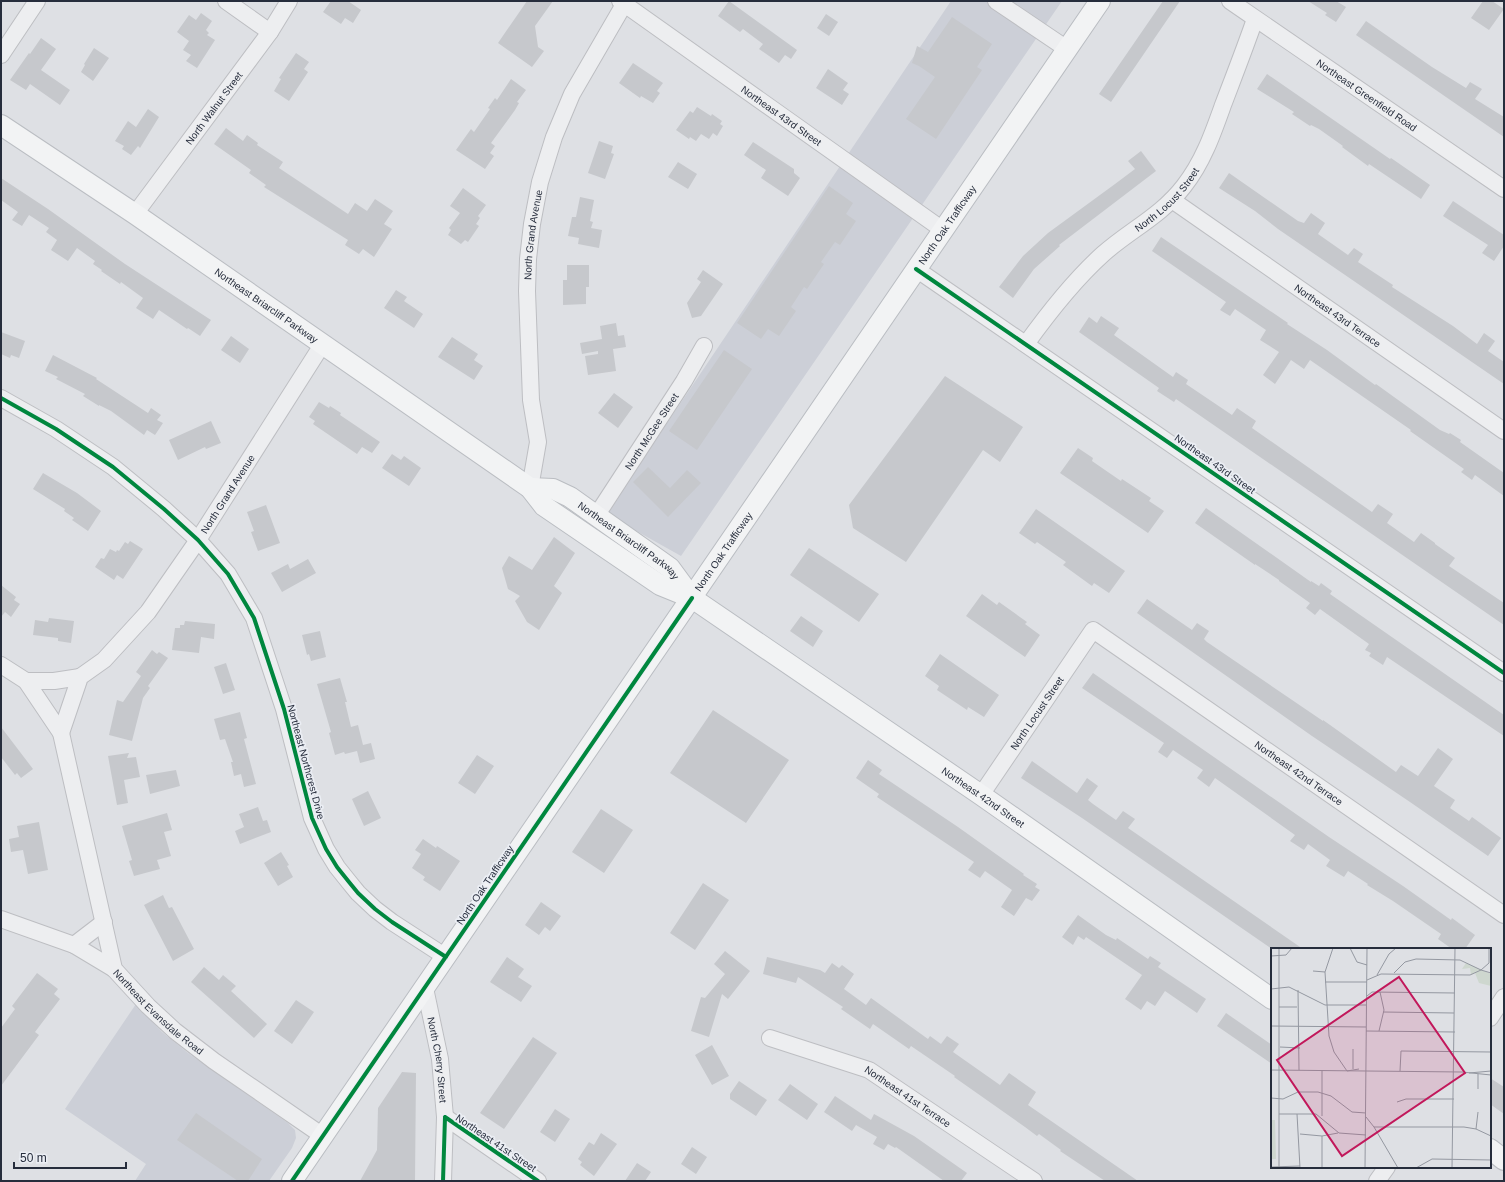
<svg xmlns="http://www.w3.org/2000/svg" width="1505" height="1182" font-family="Arial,sans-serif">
<rect width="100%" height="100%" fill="#dee0e4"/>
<path fill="#cccfd7" d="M951,1H1062L681,556L606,514Z
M136,1004L162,1032L188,1053L288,1123L295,1130L296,1138L292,1148L269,1181H135L146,1164L65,1109Z"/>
<path fill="#c6c8cc" d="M331,1H348L361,10L353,23L345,18L341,24L323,12Z
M527,1H553L535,26L538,47L544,51L532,67L498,43Z
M729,1L797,50L791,59L785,55L779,63L759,49L763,44L743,29L740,32L718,16Z
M1163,1H1180L1111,102L1099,94Z
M1308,1H1336L1346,7L1336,22L1325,15L1327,13Z
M1483,1H1492L1504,9L1489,30L1471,18Z
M201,13L212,21L206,30L209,33L207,35L215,40L197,68L186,61L191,55L183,50L189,41L177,32L189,15L196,20Z
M826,14L838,22L829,36L817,28Z
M952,17L992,44L977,67L982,70L936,139L906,119L935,77L919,66L912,63L917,46L928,52Z
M1366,21L1432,67L1466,88L1470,82L1482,89L1475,99L1504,117V137L1356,35Z
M41,38L56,49L41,70L70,90L60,105L30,84L26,90L10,80L29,53L30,54Z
M94,48L109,58L93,81L81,72L85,65L84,64Z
M296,53L309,62L304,69L308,72L289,101L274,91L281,79L279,78Z
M633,63L663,83L657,91L660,93L653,103L641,96L640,98L619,83Z
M828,69L848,83L843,90L849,94L842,105L816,88Z
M1267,74L1390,159L1391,158L1430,185L1421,199L1369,164L1368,166L1342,147L1343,146L1319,129L1311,125L1310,126L1292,114L1294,112L1257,89Z
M511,79L526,90L517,102L519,103L515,110L491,143L495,146L490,153L494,156L485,169L456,150L471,129L474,132L490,109L488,108L495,98L497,100Z
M697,107L711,116L712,114L722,121L720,124L723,126L717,136L713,133L709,139L701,134L696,141L690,137L689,139L676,130L690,111L693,113Z
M148,109L159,117L140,148L138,146L131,155L122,149L124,146L115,141L128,121L136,127Z
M226,128L243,141L247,135L258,143L257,145L283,162L279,168L348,214L355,203L367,211L375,199L393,211L384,224L392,229L374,257L363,249L359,254L345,245L348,240L264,187L266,185L249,173L251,170L214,144Z
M599,141L613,146L611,153L614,154L605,179L588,173Z
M753,142L794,169V173L800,178L788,196L761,178L766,170L744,155Z
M1141,151L1156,171L1059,245L1060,246L1034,269L1013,298L999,287L1023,256L1048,233L1115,184L1135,169L1128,161Z
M678,162L697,174L688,189L668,177Z
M1229,173L1298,221L1304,223L1311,213L1325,223L1318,234L1348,255L1354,248L1363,254L1358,262L1393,285L1392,287L1453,326L1477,344L1484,333L1495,341L1488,351L1504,362V384L1278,229L1255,211L1219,188Z
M1,178L48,209L125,264L211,320L200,336L188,328L187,329L159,310L153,319L136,308L143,298L121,282L120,284L101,271L102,270L93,264L95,261L77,248L68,261L51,250L57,240L46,232L49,228L29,215L22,226L12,220L18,212L1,200Z
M829,186L853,203L846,214L856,221L840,245L835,242L821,262L824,264L807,289L804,287L791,307L796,311L779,336L768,329L761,339L737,323Z
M463,188L486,205L478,216L480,218L476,224L479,226L468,242L465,240L461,244L448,235L451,230L449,228L460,213L450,206Z
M580,197L594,200L590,221L593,222L591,228L602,230L599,248L578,244L579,238L568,236L572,217H576Z
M1453,201L1504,235V246L1494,261L1482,253L1488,245L1443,216Z
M1161,237L1288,323L1287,324L1327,350L1375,385L1376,384L1394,397L1440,430L1449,434L1450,433L1461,440L1460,442L1504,473V496L1475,475L1472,480L1461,472L1464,469L1410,431L1411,430L1385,412L1310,360L1304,369L1291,360L1275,384L1263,375L1279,352L1260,340L1266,330L1235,309L1230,316L1220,310L1226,302L1152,251Z
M567,265H589V287H586V304L563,305V280H567Z
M703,270L723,284L701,316L692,318L687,303L701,282L697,279Z
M396,290L407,297L404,301L423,314L414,328L384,308Z
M1101,316L1119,328L1114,335L1173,377L1176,372L1188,380L1186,384L1232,415L1237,408L1256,421L1252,428L1372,512L1378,504L1393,514L1387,523L1414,542L1421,533L1435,543V544L1455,558L1449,566L1504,603V625L1176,399L1174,402L1157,391L1159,388L1079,332L1089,317L1097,323Z
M616,323L618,336L624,335L626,347L613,349L616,371L588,375L585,356L598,354V351L582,354L580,343L602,339L600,326Z
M1,332L25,341L19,358L11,355L10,358L1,354Z
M231,336L249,349L240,363L221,350Z
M452,337L478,354L474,360L483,366L474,380L438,357Z
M724,350L752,369L697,450L669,431Z
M53,355L97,378L96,379L148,413L151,408L161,415L157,420L163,423L155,435L147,430L144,435L111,411L99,405V406L83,396L85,394L56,379L58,377L45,371Z
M945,376L1023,427L1000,462L983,450L906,562L853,528L849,505Z
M614,393L633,407L618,428L598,413Z
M319,402L329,408L330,406L341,413L340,415L380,442L372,453L362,447L357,454L313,424L315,421L309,417Z
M211,421L221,443L206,449L205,447L178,460L169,440Z
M1078,448L1093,458L1092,461L1105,470L1121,481L1122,479L1151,498L1149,501L1164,511L1148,533L1060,473Z
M392,454L401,460L404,456L421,468L409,486L382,468Z
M648,467L670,488L687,470L701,483L668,517L633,482Z
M43,473L77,493L101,511L88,531L72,520L74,518L64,511L65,509L33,489Z
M266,505L280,543L258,551L251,532L254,531L247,512Z
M1206,508L1311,582V581L1319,586L1321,583L1332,591L1330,594L1504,715V736L1387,657L1383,665L1369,656L1371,653L1365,650L1369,644L1320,609L1315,615L1306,608L1310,603L1279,581V580L1255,564V565L1195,523Z
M1036,509L1125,571L1109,593L1094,583L1092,586L1063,565L1066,562L1037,542L1035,544L1019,533Z
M554,537L575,553L554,586L562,593L539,630L527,622L515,601L520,596L508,589L502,568L509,556L532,570Z
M130,541L143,549L123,579L117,575L114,580L95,567L101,558L104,559L110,549L116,552L117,550L119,551L125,542L128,544Z
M809,548L879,594L859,622L790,575Z
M308,559L316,573L282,592L271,573L288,564L290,569Z
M1,585L16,597L14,600L20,604L11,617L5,612L1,617Z
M982,594L997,605L999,602L1027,622L1025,624L1040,635L1025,657L966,616Z
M1147,599L1192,630L1197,623L1209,631L1204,639L1207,642L1323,721V720L1396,772L1401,765L1418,776L1438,748L1453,759L1434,786L1455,800L1450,808L1469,821L1472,817L1501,838L1488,856L1410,802L1312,736L1137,613Z
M801,616L823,631L813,647L790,631Z
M49,618L74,621L71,643L58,641V638L33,635L35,620L48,622Z
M185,621L215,624L214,639L201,637L199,653L172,650L175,628H180V625H184Z
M320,631L326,657L311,661L309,654L307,655L302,635Z
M152,650L157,654L159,652L168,658L148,686L150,688L143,698L132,741L109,735L117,700L123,702L141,676L136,672Z
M940,654L999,695L984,717L968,707L967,710L937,690L939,686L925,676Z
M226,663L235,690L223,694L214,667Z
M1093,673L1329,837L1403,886L1451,920L1452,918L1475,935L1465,949H1452L1438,939L1441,934L1393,901L1367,885L1368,884L1348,871L1344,877L1326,866L1330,860L1308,844L1304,850L1290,841L1295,835L1215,778L1209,787L1197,778L1203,770L1173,750L1167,758L1158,752L1164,743L1082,688Z
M340,678L347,702H345L351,727L358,725L363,745L371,743L375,759L360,763L357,751L345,754L344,752L335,755L329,733L331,732L317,684Z
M713,710L789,760L746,823L670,773Z
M240,712L247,738L244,739L256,784L244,787L241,774L234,776L231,762H233L225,739L220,740L214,719Z
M1,727L33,769L21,778L17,773L15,775L1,757Z
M129,753L127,758L136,757L140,777L124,780L128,803L117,805L108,756Z
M477,755L494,766L475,794L458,783Z
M868,760L882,770L879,774L958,827L1024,874L1023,875L1037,884L1035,887L1040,890L1032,901L1026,898L1014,916L1001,907L1012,890L985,871L980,878L968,870L974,862L877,797L879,794L856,778Z
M1032,761L1077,793L1087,778L1098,786L1088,800L1093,804L1116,820L1123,811L1135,819L1128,828L1303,949H1272L1082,818L1021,778Z
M176,770L180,786L150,794L146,775Z
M368,791L381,818L364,826L352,799Z
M258,807L263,821L267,820L271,832L240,844L235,831L244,827L239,814Z
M601,809L633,830L604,873L572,852Z
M167,813L172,830L164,832L171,856L157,860L160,869L134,876L129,861L132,860L122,826Z
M39,822L48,870L28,874L23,850L11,852L9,839L19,837L17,826Z
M423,839L436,848L437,846L460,861L440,891L423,880L425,877L412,868L421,854L415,850Z
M281,852L289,865L287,866L293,877L278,886L264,863Z
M703,883L729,900L695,950L670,933Z
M163,895L169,908L172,907L194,949L173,961L144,905Z
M541,902L561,916L550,931L545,927L539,935L525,925Z
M1078,915L1106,935L1116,940L1117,938L1148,959L1150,956L1161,963L1158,967L1206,999L1197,1013L1165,991L1155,1006L1147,1001L1141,1010L1125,999L1142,975L1086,937L1084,940L1078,936L1073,945L1062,937Z
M725,951L750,971L728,999L722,994L709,1037L691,1031L701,997L705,998L725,974L714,964Z
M507,957L524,969L518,977L532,986L521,1002L490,982Z
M767,957L820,970L825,973L832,963L839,968L842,965L854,974L844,989L866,1005L871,998L928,1039L930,1036L941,1044L947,1036L959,1044L953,1052L1000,1085L1009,1073L1036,1092L1028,1105L1138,1181H1105L1060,1151L1061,1150L1039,1134L1037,1136L1025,1127L954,1077L955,1076L911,1046L909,1049L873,1024L870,1029L841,1009L843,1007L798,977L796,983L763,974Z
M204,967L219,980L223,975L236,986L231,991L267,1024L254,1038L191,982Z
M37,973L58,989L54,994L60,999L35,1032L39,1035L1,1086V1028L15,1009L12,1006Z
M296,1000L314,1012L292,1044L274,1031Z
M1226,1013L1272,1045V1064L1217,1026Z
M533,1037L557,1053L504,1129L480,1113Z
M712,1045L729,1076L712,1085L695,1055Z
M402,1072L416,1073L415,1181H360L377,1150L378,1108Z
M1490,1078L1504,1087V1114L1490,1104Z
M739,1081L767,1100L756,1116L730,1099V1094Z
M790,1084L818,1104L807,1120L778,1100Z
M835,1096L871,1120L874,1114L914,1136L967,1173L961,1181H944L896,1147L895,1148L888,1144L884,1150L873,1144L877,1137L856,1125L852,1131L824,1112Z
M555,1109L570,1119L555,1142L540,1132Z
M196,1113L262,1159L248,1181H238L177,1140Z
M601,1133L617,1144L594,1176L580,1165L582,1162L578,1159L589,1142L594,1145Z
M692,1147L707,1157L696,1174L681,1164Z
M637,1163L651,1172L645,1181H625Z"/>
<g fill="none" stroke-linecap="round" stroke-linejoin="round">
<g stroke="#bdbec2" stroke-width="18">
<g id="minor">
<path d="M226,1L270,32"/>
<path id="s1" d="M620,1L943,230"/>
<path d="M996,1L1067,49"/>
<path id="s2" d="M1230,1L1504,189"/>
<path d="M1,55L37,1"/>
<path id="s3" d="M1172,200L1504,431"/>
<path id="s4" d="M135,214L270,32L289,1"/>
<path d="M916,269L1504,673"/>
<path id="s5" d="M1026,344C1049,312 1073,281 1103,254C1130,230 1161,216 1184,186C1203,162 1213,133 1223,105C1234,76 1245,48 1255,19"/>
<path d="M1,398L56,429L113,467L164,509L198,540L228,574L254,618L284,709L312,818L326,849L337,867L349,882L358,893L375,909L392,922L446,957"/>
<path id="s6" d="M530,488L538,442L531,400L527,291L528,259L532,224L540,182L554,137L572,94L626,1"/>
<path id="s7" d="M595,515L602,507L684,381L704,346"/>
<path id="s8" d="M1,665L26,681L61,733L114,969L148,1006L175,1031L214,1061L323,1136"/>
<path d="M26,681H54L80,677"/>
<path id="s9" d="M61,733L80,677L104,660L148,612L198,540L322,345"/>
<path id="s10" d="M981,795L1093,630L1504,915"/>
<path d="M1,919L74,945L114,969"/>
<path d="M74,945L104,922"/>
<path id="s11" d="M425,988L440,1059L445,1117L443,1181"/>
<path d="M1490,1018L1504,997"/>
<path id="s12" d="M770,1038L869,1070L1034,1181"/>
<path d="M445,1117L538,1181"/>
<path d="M1377,1181L1387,1167"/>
</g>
</g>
<g stroke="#babdc2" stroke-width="22">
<g id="major">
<path id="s13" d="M1,125L135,214L530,488L544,506L660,585L692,598L981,795L1272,999"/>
<path id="s14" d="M530,488L553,489L570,497L670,568L692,598"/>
<path d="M1490,1149L1504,1160"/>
<path id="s15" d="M292,1181L1100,1"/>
</g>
</g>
<use href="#minor" stroke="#edeef0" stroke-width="16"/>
<use href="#major" stroke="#f2f3f4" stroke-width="20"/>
<g stroke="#ebeef4" stroke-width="6">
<path id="cycleway" d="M916,269L1504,673
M1,398L56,429L113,467L164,509L198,540L228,574L254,618L284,709L312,818L326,849L337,867L349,882L358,893L375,909L392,922L446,957
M445,1117L538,1181
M292,1181L692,598
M443,1181L445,1117"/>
</g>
<use href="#cycleway" stroke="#00873e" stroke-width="4"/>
</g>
<g text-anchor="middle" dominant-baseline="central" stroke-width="3.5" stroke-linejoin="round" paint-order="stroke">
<g font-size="10" fill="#262d3c" stroke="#ebeef4">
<text stroke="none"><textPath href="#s2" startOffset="166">Northeast Greenfield Road</textPath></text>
<text stroke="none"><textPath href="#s4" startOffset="132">North Walnut Street</textPath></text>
<text stroke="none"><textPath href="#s1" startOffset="198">Northeast 43rd Street</textPath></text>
<text stroke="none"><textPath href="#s5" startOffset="203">North Locust Street</textPath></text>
<text stroke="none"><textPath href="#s15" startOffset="1159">North Oak Trafficway</textPath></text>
<text stroke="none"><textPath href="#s6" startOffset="255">North Grand Avenue</textPath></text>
<text stroke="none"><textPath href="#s13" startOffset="321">Northeast Briarcliff Parkway</textPath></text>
<text stroke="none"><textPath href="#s3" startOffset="202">Northeast 43rd Terrace</textPath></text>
<text stroke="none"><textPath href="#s7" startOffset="101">North McGee Street</textPath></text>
<text transform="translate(1215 464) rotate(35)">Northeast 43rd Street</text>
<text stroke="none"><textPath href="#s9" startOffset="296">North Grand Avenue</textPath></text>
<text stroke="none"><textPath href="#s14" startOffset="115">Northeast Briarcliff Parkway</textPath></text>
<text stroke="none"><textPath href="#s15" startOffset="763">North Oak Trafficway</textPath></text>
<text stroke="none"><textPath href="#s10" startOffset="99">North Locust Street</textPath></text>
<text transform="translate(306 762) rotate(75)">Northeast Northcrest Drive</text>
<text stroke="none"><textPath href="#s10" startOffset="450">Northeast 42nd Terrace</textPath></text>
<text stroke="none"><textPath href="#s13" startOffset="1192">Northeast 42nd Street</textPath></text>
<text transform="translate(485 885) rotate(-56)">North Oak Trafficway</text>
<text stroke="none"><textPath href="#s8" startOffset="396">Northeast Evansdale Road</textPath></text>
<text stroke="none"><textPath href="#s11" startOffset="73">North Cherry Street</textPath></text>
<text stroke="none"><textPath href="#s12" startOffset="151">Northeast 41st Terrace</textPath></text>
<text transform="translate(496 1143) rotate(34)">Northeast 41st Street</text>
</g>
</g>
<g transform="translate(1271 948)">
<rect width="220" height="220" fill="#dee0e4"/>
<path d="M195,15L220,26V38L208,35L204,25L200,27L199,20L191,21ZM0,172H4L5,211H0Z" fill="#ced7cf"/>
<path fill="none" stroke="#9498a1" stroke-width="1" d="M62,0L54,24L58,88L63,104L76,123M79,0L86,14L96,17M0,8L15,7L21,0M42,23L54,24M123,25L134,14L145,11L189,12L210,22L218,15V0M106,27L118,6L125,0M96,32L110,26L199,27L210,22L220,25M54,34H96M0,41L18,39L54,57H95M27,42L28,122M96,48L101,44L184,45M8,59H26M112,64L183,65M0,78L95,79M95,83L184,84M108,83L113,62L109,44M9,99L29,100M82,101V121M0,122L191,124L220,127M51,122V168M76,123L88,121M129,123L130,103L220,104M198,125L220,123M207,141V126M0,150L12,151L27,144H47L60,148L81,164L95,165M126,154L135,151H183M8,166H45L68,185L95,187M26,166L29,220M95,169L103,179L127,220M103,179H193L205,181L220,188M205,181L207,164M29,186L51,188L67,185M0,219L29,218M8,220V0M51,220V188M94,220L96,0M145,220L161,211L220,212M181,220L184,0"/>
<path fill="#c2185b" fill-opacity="0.15" stroke="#c2185b" stroke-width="2" d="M128,29L194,125L71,208L6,112Z"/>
<rect width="220" height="220" fill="none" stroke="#262d3c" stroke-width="2"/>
</g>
<rect width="1505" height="1182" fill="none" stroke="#262d3c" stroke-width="4"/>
<path d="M14 1162v6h112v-6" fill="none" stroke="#262d3c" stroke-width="2"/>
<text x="20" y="1162" font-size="12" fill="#262d3c" stroke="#ebeef4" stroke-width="3" paint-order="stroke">50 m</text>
</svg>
